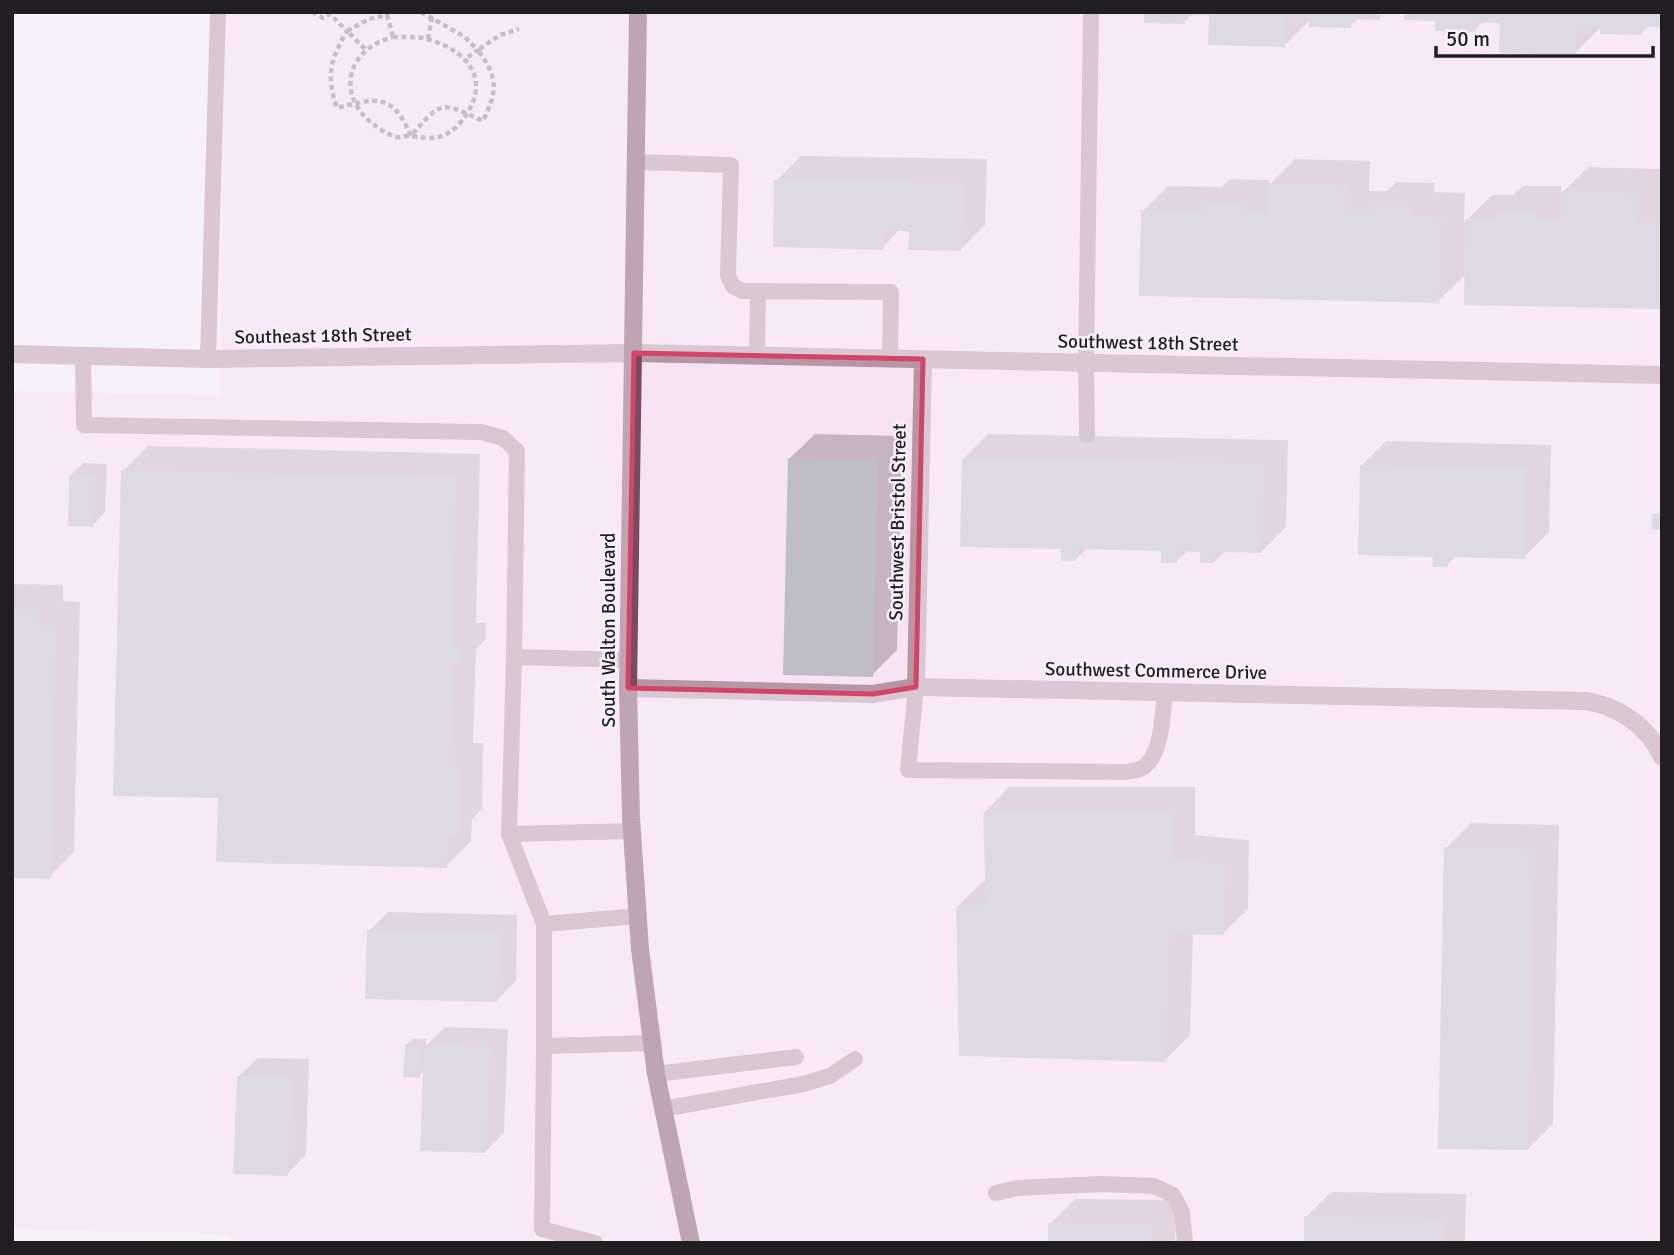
<svg xmlns="http://www.w3.org/2000/svg" width="1674" height="1255" font-family="Signika,sans-serif">
<rect width="100%" height="100%" fill="#f7f1fa"/>
<path fill="#f7e3f2" d="M225,12H1662V1243H240L227,1235L12,1229V391L220,395Z"/>
<path fill="#0003" d="M1146,12H1385L1379,18L1359,17L1350,26L1311,19L1284,46L1211,13H1194L1184,22Z
M1406,12H1662V26L1649,25L1641,34L1601,33V27L1575,53L1501,51V21H1484L1475,30L1436,29V20L1406,19Z
M801,156L987,159L985,225L961,249L910,230L900,229L882,248L776,181Z
M1295,159L1370,161L1369,191H1387L1396,182L1434,183V192L1465,193L1464,223L1492,195H1513L1523,186H1561V194L1588,167L1662,169V307L1466,274L1438,301L1143,211L1168,186L1222,187L1230,179L1269,180V185Z
M815,434L902,436L897,650L872,675L790,458Z
M988,434L1288,440L1286,527L1261,552L1225,551L1214,562L1202,550H1188L1176,562L1163,550L1087,548L1076,559L964,458Z
M1386,441L1551,445L1549,532L1524,557L1456,556L1447,565L1435,555L1361,466Z
M148,446L480,454L476,623H486V639L476,649L473,743H483L482,809L472,819L471,841L446,866L220,796L123,471Z
M83,463L107,464L105,512L93,525L70,476Z
M12,584L63,585V601L80,602L74,852L49,877L12,876Z
M1009,787H1195V835L1249,840L1248,909L1223,933H1193L1190,1035L1165,1060L958,906L983,882L987,881L985,812Z
M1471,823L1559,825L1553,1124L1528,1149L1446,848Z
M388,912L517,915L516,981L497,1000L369,931Z
M445,1027L508,1029L504,1133L485,1152L425,1070L419,1076L406,1045L412,1039H426V1046Z
M258,1058L309,1059L306,1155L287,1174L239,1076Z
M1331,1192L1466,1194L1465,1243H1306V1217Z
M1075,1199L1176,1200L1175,1243H1050V1224Z"/>
<path fill="#bfbec7" d="M1144,12H1185V24L1144,23Z
M1188,12H1380V20L1351,19V28L1309,27V18L1286,17L1285,47L1208,45L1209,15H1188Z
M1404,12H1662V27H1642L1641,35L1600,34V26L1577,25L1576,55L1499,53L1500,23L1476,22L1475,32L1435,31V21L1404,20Z
M774,180L963,183L961,251L908,250L909,231H883V250L773,247Z
M1269,183L1346,185L1345,215H1369V206L1410,207V216L1441,217L1439,303L1139,296L1141,210L1203,211L1204,203L1245,204V212L1268,213Z
M1562,191L1639,193L1638,223H1662V309L1464,305L1465,219L1496,220V210L1537,211V221H1561Z
M788,458L878,460L873,677L783,675Z
M962,458L1264,464L1262,553L1215,552L1214,563H1200V552L1177,551V563H1161V551L1076,549V561H1061V549L960,547Z
M1360,465L1526,469L1525,559L1448,557V567H1432L1433,557L1358,555Z
M121,470L456,478L452,647H462V665H452L449,767H459L458,835H448L447,868L216,862L218,798L113,796Z
M69,475L95,476L94,527L68,526Z
M1652,514H1662V530L1652,529Z
M12,609H39V625L56,626L50,879L12,878Z
M1171,811V859L1225,865L1224,935L1169,934L1166,1062L959,1056L956,906L986,905L983,812Z
M1444,847L1535,849L1528,1150L1438,1149Z
M367,930L499,933L497,1002L365,999Z
M405,1044H421L419,1078L403,1077Z
M424,1045L490,1047L486,1153L420,1151Z
M237,1076L291,1078L288,1176L233,1174Z
M1304,1216L1442,1218V1243H1304Z
M1048,1223L1152,1224L1151,1243H1048Z"/>
<g fill="none" stroke-linecap="round" stroke-linejoin="round">
<path stroke="#88848a" stroke-width="4.5" stroke-dasharray="5 3.5" stroke-linecap="butt" d="M312,12L323,18L330,14L347,31C330,60 326,76 337,108C376,98 392,92 411,136C442,99 442,102 483,121C498,90 498,78 478,50L500,35L519,29
M421,12L465,37L478,50L465,59
M387,15L393,37
M393,37C405,37 418,36 430,40C473,53 492,85 460,123C445,140 432,139 412,136C407,135 402,138 397,137C388,135 380,129 373,124C335,94 347,49 393,37Z
M428,39L432,17
M365,49L347,31L369,19L387,15V12"/>
<path stroke="#b497a3" stroke-width="16" d="M636,162L731,165L728,276L733,286L742,291L891,292L890,358
M83,356L84,425L481,432L503,438L517,451L514,657
M757,356L758,291
M208,359L218,12
M1087,435L1086,363L1091,12
M629,660L514,657L509,834L632,831
M916,687L908,770L1126,772C1134,771 1142,770 1147,764C1162,750 1163,711 1165,692
M509,834L544,924
M544,1046V924L638,916
M656,1074L796,1057
M663,1109L803,1084L830,1076L855,1059
M996,1193L1017,1188L1102,1184L1154,1186L1173,1195L1182,1212L1185,1243
M595,1243L542,1229L544,1046L652,1043"/>
<path stroke="#b497a3" stroke-width="18" d="M12,354L208,359L634,353L1662,375
M916,687L923,359
M628,688L873,694L916,687L1585,701C1617,705 1648,726 1662,757"/>
<path stroke="#7b4a61" stroke-width="18" d="M638,12L628,688L631,818L640,949L656,1074L691,1243"/>
</g>
<path d="M0 0H1674V1255H0ZM634,353L923,359L916,687L873,694L628,688Z" fill="#f7f1fa" fill-opacity=".55" fill-rule="evenodd"/>
<path fill="none" stroke="#d34467" stroke-width="5" stroke-linejoin="round" d="M634,353L923,359L916,687L873,694L628,688Z"/>
<g text-anchor="middle" dominant-baseline="central" stroke-width="5" stroke-linejoin="round" paint-order="stroke">
<g font-size="19" fill="#201e21" stroke="#f7f1fa">
<text transform="translate(323 336) rotate(-1)">Southeast 18th Street</text>
<text transform="translate(1148 343) rotate(1)">Southwest 18th Street</text>
<text transform="translate(898 522) rotate(-89)">Southwest Bristol Street</text>
<text transform="translate(609 630) rotate(-90)">South Walton Boulevard</text>
<text transform="translate(1156 671) rotate(1)">Southwest Commerce Drive</text>
</g>
</g>
<rect width="1674" height="1255" fill="none" stroke="#201e21" stroke-width="28"/>
<path d="M1436 46v10h217v-10" fill="none" stroke="#201e21" stroke-width="3.5"/>
<text x="1446" y="46" font-size="21" fill="#201e21" stroke="#f7f1fa" stroke-width="5" paint-order="stroke">50 m</text>
</svg>
